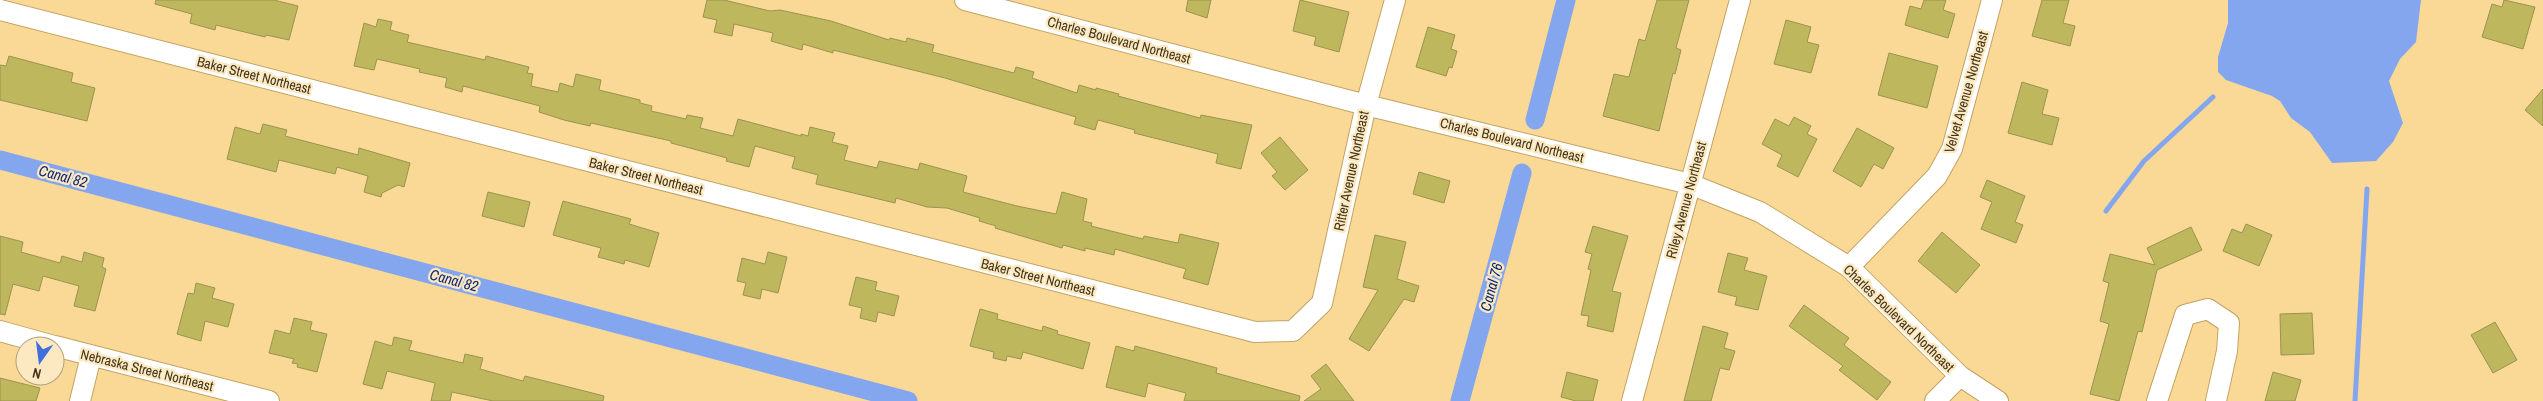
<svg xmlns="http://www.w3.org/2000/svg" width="2543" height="401" font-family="'Archivo Narrow',sans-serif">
<rect width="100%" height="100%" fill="#fad996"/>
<path fill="#84a6ee" d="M2228,0H2421L2416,42L2400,59L2389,81L2403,123L2393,142L2376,161L2332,163L2310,132L2291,118L2280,101L2272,96L2226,80L2218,72V57L2228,23Z"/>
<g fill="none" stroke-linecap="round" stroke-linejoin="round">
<path stroke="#84a6ee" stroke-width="5" d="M2106,211L2144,161L2213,97
M2355,401L2367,189"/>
<path stroke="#84a6ee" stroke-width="19" d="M1535,120L1566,0
M0,160L908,401
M1460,401L1522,173"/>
</g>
<path fill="#beb75e" stroke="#9a944e" d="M156,0H274L298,6L289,40L266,35L265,37L216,25L215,30L190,23L192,14L155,4Z
M707,0H724L770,11L780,10L831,21L889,40L890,38L906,42L907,38L934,45L932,52L1014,73L1016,67L1034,72L1032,78L1077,93L1079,85L1096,90V88L1119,94L1118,96L1200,118L1201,115L1252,125L1241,169L1216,163L1218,154L1134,133L1135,130L1098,120L1095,130L1074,124L1076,117L945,78L833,50V53L803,44L802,50L771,41L773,33L734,24L732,36L714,32L717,20L703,17Z
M1188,0H1211L1207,18L1186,11Z
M1300,0L1349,12L1339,52L1314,45L1316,37L1293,31Z
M1657,0H1689L1676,48L1681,50L1675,74L1673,73L1659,131L1603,116L1614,74L1629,77L1639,39L1645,41Z
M1924,0H1946L1943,10L1955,14L1948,38L1905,25L1910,6L1921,9Z
M2042,0H2069L2063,23L2075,26L2070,46L2032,36Z
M2504,0L2535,7L2523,49L2482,37L2492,4L2502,7Z
M378,19L392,22L390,30L409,35L407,42L485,60L486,56L529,67L527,73L533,74L531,86L558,92L560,83L573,87L576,74L601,80L599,90L640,100V103L652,106L651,111L686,119L687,115L703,118L700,128L733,136L738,119L801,136V134L808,136L810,127L835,133L832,142L848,146L844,160L877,168L879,161L918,170L920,163L967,176L963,192L1017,206L1056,214L1062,192L1087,199L1083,221L1092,223L1091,226L1143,239L1144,236L1178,243L1180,234L1219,243L1208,285L1183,278L1186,269L1115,249L1114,255L1085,248V251L1063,245L1062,248L995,228L996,226L979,221L980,218L947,208L927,207L896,198L895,203L816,184L818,175L792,168L795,157L755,146L749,167L726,161L727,158L671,143V141L591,123L590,126L564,120L539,112L540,106L463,86L462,92L445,87L447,78L419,72L420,69L377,59L374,70L354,66L364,23L376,27Z
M1786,20L1811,27L1807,42L1819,45L1811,73L1774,64Z
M1428,27L1455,35L1451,49L1457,51L1452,68L1449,67L1446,76L1416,67Z
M1889,53L1938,66L1927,108L1878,95Z
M9,56L73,73L71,82L95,88L87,121L0,100V65L6,66Z
M2022,82L2048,90L2042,114L2059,118L2052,145L2008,133Z
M2543,89V126L2525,110Z
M1794,117L1811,126L1807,134L1817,139L1798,177L1777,166L1782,155L1762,144L1775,119L1789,126Z
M263,124L287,130L285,136L358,155L359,148L410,163L404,187L398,185L382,193L381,197L364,192L368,176L337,167L335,174L279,160L276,172L227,159L235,127L260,134Z
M1857,128L1894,148L1883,169L1874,164L1861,187L1833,171Z
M1280,137L1308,170L1285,190L1272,176L1277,172L1261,153Z
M1419,172L1450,181L1444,203L1413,194Z
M1987,180L2025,196L2015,222L2023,225L2016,243L1981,229L1992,202L1980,197Z
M488,192L530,202L524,227L482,216Z
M563,201L631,219L629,224L659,233L649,267L625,260L624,264L598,257L601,248L553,235Z
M2246,224L2272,235L2259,266L2223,251L2232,229L2242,233Z
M1593,226L1628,236L1612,291L1621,293L1613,332L1587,326L1589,316L1581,315L1591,270L1588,269L1592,254L1585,252Z
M2191,227L2202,250L2157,270L2142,332L2138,331L2119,401L2090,394L2109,324L2100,321L2109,283L2103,281L2110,254L2155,265L2147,248Z
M1942,232L1980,265L1956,293L1918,261Z
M1375,235L1406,242L1397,279L1419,286L1414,302L1404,299L1369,351L1349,339L1378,290L1363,287Z
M0,236L23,242L21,252L60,263L62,256L82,262L84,252L104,258L102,267L106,269L95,311L74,306L79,286L43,276L39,291L13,284L5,315L0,314Z
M768,252L787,257L778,293L762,289L760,299L743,295L746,283L737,281L742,258L765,264Z
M1728,253L1748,258L1744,270L1767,276L1758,310L1735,305L1737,297L1718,292Z
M856,277L877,282L875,290L899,296L894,316L878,312L876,322L860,318L862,308L849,305Z
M196,283L215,288L212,298L234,304L228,327L205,321L201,341L177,334L188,293L194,294Z
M1804,305L1849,338L1844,345L1891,382L1877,400L1839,370L1843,366L1789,326Z
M980,309L998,314L997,319L1042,331L1043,326L1058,331L1057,334L1090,343L1083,369L1023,352L1021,359L1007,356L1006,361L993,358L994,352L970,346Z
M2312,313L2314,354L2281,355L2280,314Z
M294,318L312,322L310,330L327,334L317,372L297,367L298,364L292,363L294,359L269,353L275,330L290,334Z
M2495,322L2517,360L2493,373L2471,335Z
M1703,326L1728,333L1724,348L1735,351L1729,370L1720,368L1711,401H1684Z
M394,337L412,341L409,350L463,363L465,354L483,358L480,369L523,381L525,376L549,382L604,396L603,401H493L452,392L450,401H431L435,383L387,371L382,389L363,384L375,341L392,346Z
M1116,346L1134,351L1135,346L1217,368L1216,373L1300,396L1299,401H1184L1186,393L1148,383L1145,397L1106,387Z
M1326,364L1354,401H1304L1321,389L1311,376Z
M1567,372L1598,380L1593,401H1576L1561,397Z
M2273,372L2301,380L2295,401H2265Z
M0,378L40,388L36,401H0Z"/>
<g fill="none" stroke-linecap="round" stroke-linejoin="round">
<g stroke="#c3a361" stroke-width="22">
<path id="street" d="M965,0L1366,105L1690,184L1760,212L1849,267L1960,376L1998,401
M0,10L1255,332L1293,331L1322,303L1366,105L1395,0
M1849,267L1937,176L1952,149L1992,0
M0,331L54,346
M55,346L269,401
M80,401L91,356
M1632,401L1740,0
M1935,401L1960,376
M2157,401L2185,315L2208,309L2229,323L2227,351L2216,401"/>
</g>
<use href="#street" stroke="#fff" stroke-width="20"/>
</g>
<g text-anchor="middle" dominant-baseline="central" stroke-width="4.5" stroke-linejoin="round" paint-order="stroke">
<g font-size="14" fill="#413418" stroke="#fce8c1">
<text transform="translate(1119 40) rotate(15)">Charles Boulevard Northeast</text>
<text transform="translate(254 75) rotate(14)">Baker Street Northeast</text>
<text transform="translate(1966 92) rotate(-74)">Velvet Avenue Northeast</text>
<text transform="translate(1512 140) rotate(14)">Charles Boulevard Northeast</text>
<text transform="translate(1351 171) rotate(-78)">Ritter Avenue Northeast</text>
<text transform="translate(646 176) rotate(14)">Baker Street Northeast</text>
<text transform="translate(1686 200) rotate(-75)">Riley Avenue Northeast</text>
<text transform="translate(1038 277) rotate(14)">Baker Street Northeast</text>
<text transform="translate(1899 318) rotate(44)">Charles Boulevard Northeast</text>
<text transform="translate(147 370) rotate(14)">Nebraska Street Northeast</text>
</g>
<g font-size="15" font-style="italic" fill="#0b2778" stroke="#fce8c1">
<text transform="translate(63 176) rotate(15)">Canal 82</text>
<text transform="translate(454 280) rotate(15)">Canal 82</text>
<text transform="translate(1491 287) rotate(-75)">Canal 76</text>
</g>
</g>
<g transform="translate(40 361) rotate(194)"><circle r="24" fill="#fce8c1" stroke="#b1a07d"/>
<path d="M0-4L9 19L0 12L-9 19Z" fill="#3f6edf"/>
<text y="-8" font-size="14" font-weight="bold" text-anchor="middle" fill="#413418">N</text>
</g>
</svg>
